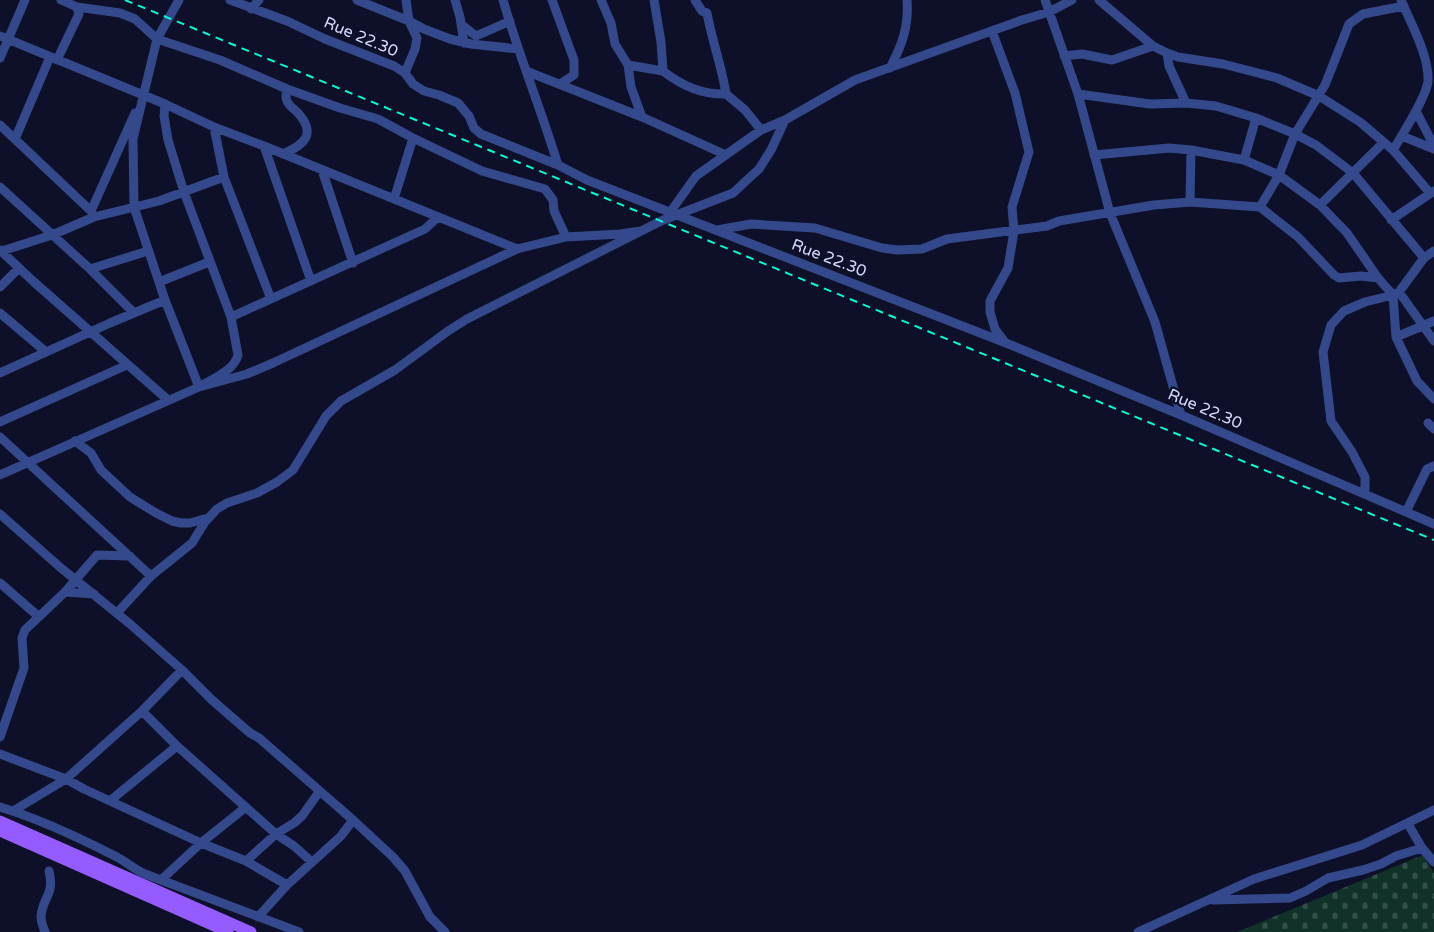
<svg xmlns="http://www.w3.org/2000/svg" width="1434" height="932" font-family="'Varela Round',sans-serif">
<defs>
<pattern id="cemetery-stones" width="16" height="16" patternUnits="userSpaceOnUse" patternTransform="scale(1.25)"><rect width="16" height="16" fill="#103228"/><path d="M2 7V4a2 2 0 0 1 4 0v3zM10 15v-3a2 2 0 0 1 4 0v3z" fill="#324f48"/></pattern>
</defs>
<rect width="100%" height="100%" fill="#0d1028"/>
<path fill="url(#cemetery-stones)" d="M1423,855L1434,873V932H1237Z"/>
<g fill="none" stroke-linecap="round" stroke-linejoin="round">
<path stroke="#34498b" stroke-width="9" d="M179,0L157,39L133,139L134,207L165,300L199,387L247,374L273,363L517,249L566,237L620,234L641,231
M230,0L287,21L325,39L394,66L405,73L413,84L424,91L439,95L458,103L469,116L474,128L481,134L558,165L587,180L1006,343L1181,415L1434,524
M357,0L409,21L424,29L450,39L471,44L518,49
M455,0L460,17L464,43
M503,0C519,56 541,109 558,165
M552,0L574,60V75L560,84
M601,0L611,23L615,44L628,65L631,87L642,117
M1045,0L1078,94L1110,213L1155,322L1181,415
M1099,0L1153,46L1167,53L1178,57L1223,64L1277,78L1319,96L1360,122L1393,150L1430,193
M77,7L120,13L135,19L157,39L220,60L287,89L340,108L378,119L413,138L482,171L545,189L553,200L554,211L566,237
M251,9L259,0
M462,25L476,36L510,21
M992,31L1015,93L1029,152L1012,207L1014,231L1008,268L990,301V312L995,329L1004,341
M0,36L165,104L214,127L264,146L517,249
M1167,53L1169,66L1186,103
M1064,56L1082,54L1112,60L1153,46
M0,58L25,0
M57,60L79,14L77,7L61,0
M628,65L663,71L661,42L654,0
M890,68C902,45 909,27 907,0
M526,71L642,117L726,155
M663,71C682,86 702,95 726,94C722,67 712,41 707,13L702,11L695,0
M405,73L415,49L417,38L409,21L406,0
M726,94L745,110L761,130
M1078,94L1150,104L1186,103L1216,106L1256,118L1295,134L1316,145L1353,173L1424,258
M1416,111L1434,146
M0,125L91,211L94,217
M214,127L224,177L271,299
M1402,136L1434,149
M15,139L50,57
M264,146L311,281
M1393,150C1402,135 1427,96 1428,81C1429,55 1411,24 1401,0
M283,154C304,145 317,134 298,113C294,109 289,106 287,101C285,97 286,93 287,89
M1094,155L1169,148L1191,150L1244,160L1279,175L1320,205L1347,233L1378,278
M1244,160L1256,118
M322,170L353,263
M0,187L90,269L133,312
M394,199L413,138
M1190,202L1191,150
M1320,205L1383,143
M1260,207L1279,175L1295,134L1325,85L1349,24L1363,14L1404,6
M91,211L135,113
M671,211L696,176L761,130L785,120L855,80L1022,20L1049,12L1072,0
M1391,220L1434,191
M717,230L751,224L815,228L882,248L897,250L922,249L947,239L1047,226L1059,221L1154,205L1190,202L1260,207L1298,237L1334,275L1339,278L1361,276L1378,278L1393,295L1396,337L1417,381L1434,399
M0,250L34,282L168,400
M2,251L52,235L94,217L159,201L224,177
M90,269L148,251
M159,282L209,262
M0,287L19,268
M1399,292L1434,341
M0,313L46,352
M231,317L425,229L438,217
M1396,337L1434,321
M0,373L110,323L165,300
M0,422L127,365
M1428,423L1434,429
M0,437L151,576
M75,441L91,453L101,470L130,497L156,513L172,521L181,523H190L208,518
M0,475L199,387C212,379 234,371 238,355L231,317L184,192L168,140L164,116L165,104
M1365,494V477L1352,452L1331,421L1323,352L1331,325L1344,311L1365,302L1393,295L1399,292L1424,258L1434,251
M1406,512L1427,469L1434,466
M0,514L61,568L130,624L182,670L142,711L66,779L13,811
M0,583L38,616
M65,592L94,594
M117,613L151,576L192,543L205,522L217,509L227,503L257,493L277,482L293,470L326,416L341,401L395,370L448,331L467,319L661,221L733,193L759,169L771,150L785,120
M182,670L212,700L250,733L259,738L353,820L341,836L287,885L258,917
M142,711L177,746L276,834L294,846L312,862
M0,737L24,668L22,638L25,630L65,592L97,555L130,556
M0,754L66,779L84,789L201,843L246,861L287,885
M111,800L177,746
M0,807C40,819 78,837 115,856C125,861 134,869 145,874L299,932
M353,820L393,857L405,871L430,917L445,932
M1408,824L1422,848L1434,862
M246,861L276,834L294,823L302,816L319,792
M162,879L201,843L246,807
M1213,900L1290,898L1306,891L1328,878L1363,870L1381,864L1396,856L1422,848
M45,932C43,927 41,922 41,917C42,897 55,896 49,871
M1138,932L1254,879L1362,845L1434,810"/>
<path stroke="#945bff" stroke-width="11" d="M0,821L251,932
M0,831L228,932"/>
<path stroke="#00ffd2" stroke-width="2" stroke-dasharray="8 6" stroke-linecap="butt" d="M125,0L1434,540"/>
</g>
<g text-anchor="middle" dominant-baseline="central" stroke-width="5" stroke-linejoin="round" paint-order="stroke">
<g font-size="16" fill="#d4dbff" stroke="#0d1028">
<text transform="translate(361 37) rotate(23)">Rue 22.30</text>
<text transform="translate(829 258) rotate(21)">Rue 22.30</text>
<text transform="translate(1205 409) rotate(23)">Rue 22.30</text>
</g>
</g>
</svg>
